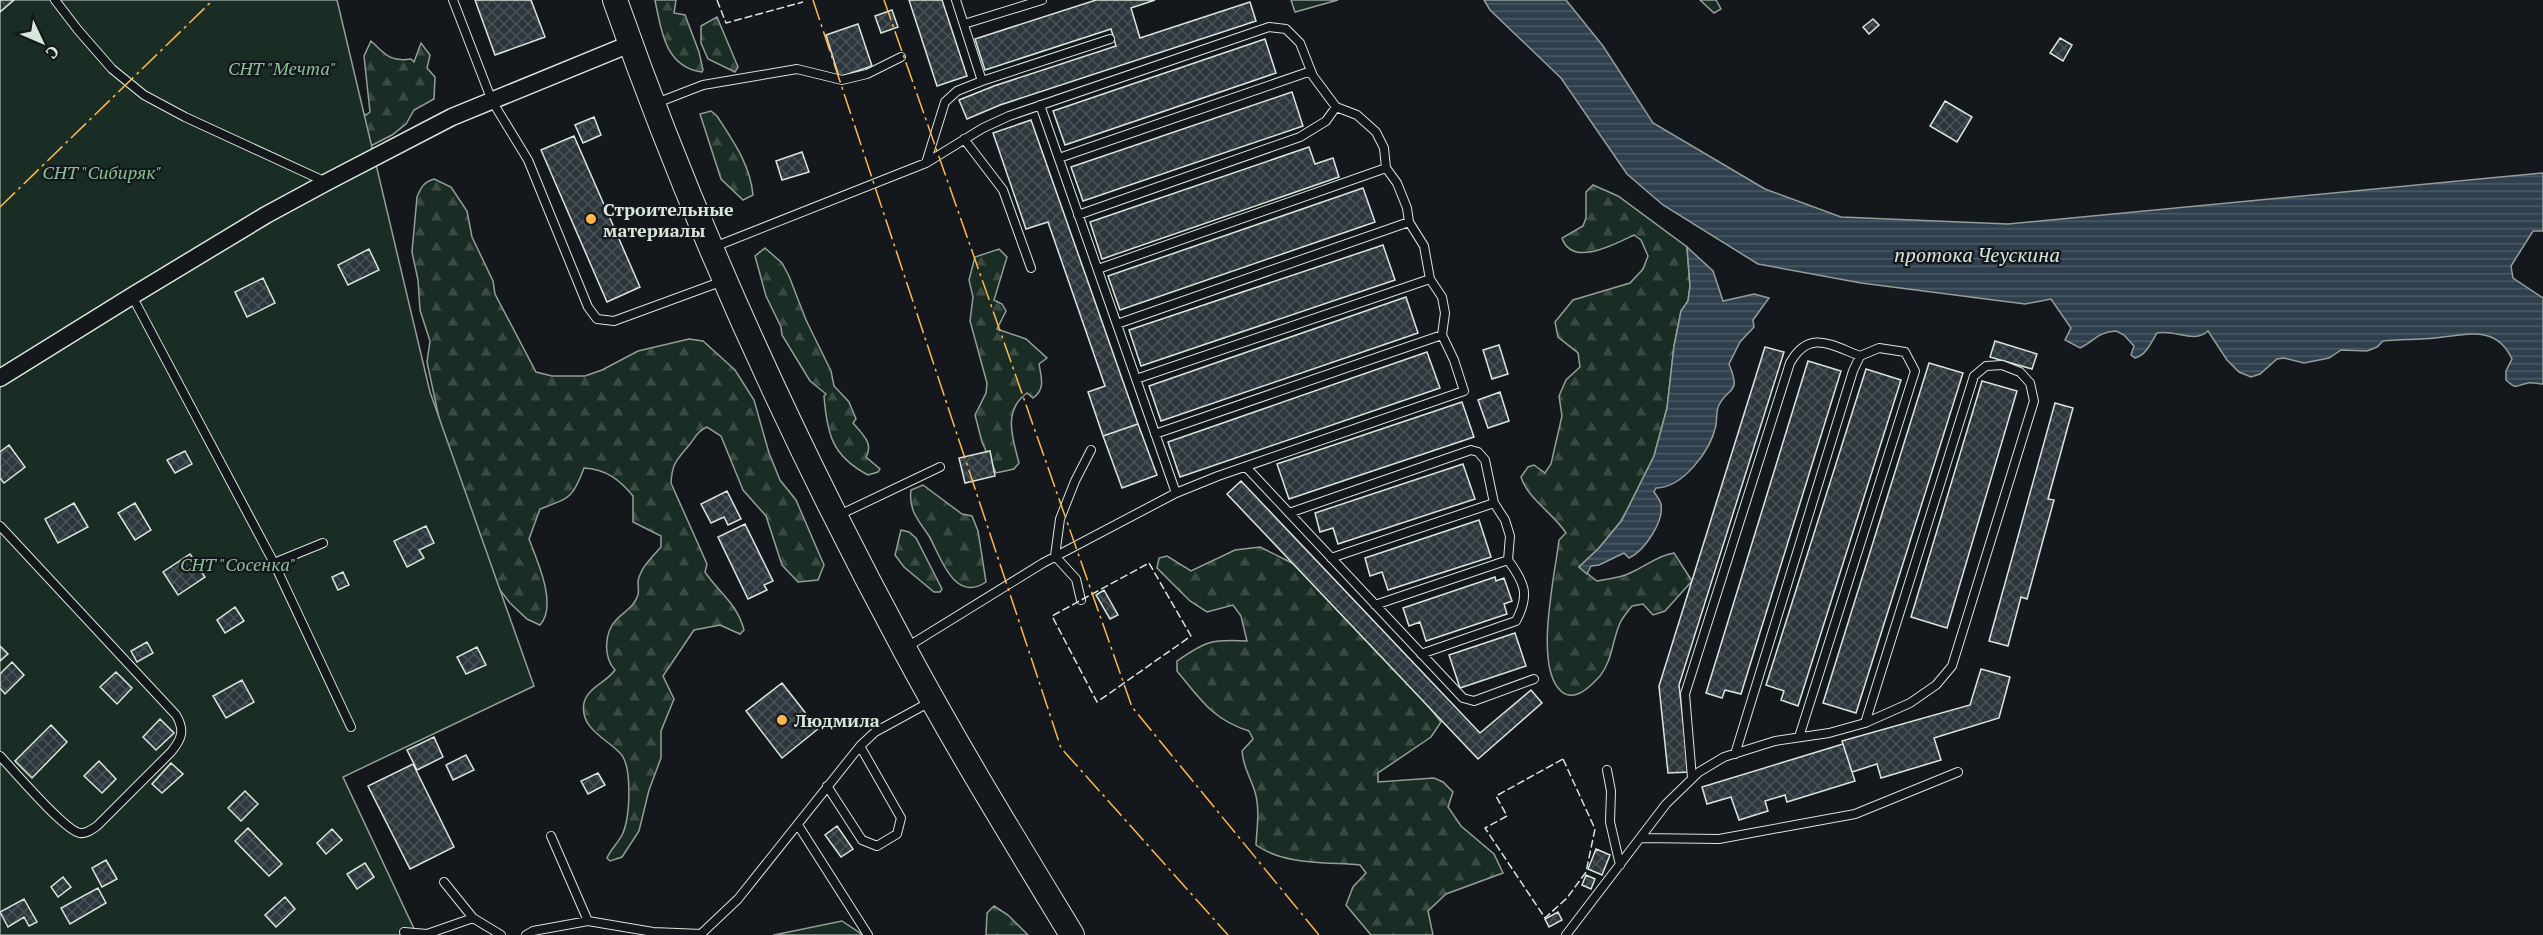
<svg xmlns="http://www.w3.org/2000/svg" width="2543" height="935" font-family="'PT Serif',serif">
<defs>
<pattern id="forest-firs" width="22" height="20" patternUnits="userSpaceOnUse" patternTransform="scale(1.5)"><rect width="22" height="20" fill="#1a2d24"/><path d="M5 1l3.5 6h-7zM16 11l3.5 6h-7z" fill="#3b4b43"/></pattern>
<pattern id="water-rules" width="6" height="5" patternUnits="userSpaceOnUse" patternTransform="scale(1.5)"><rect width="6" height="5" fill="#2f3f4d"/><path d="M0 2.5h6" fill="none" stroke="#4c5b66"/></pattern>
<pattern id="building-cross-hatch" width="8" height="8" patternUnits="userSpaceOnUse" patternTransform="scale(1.5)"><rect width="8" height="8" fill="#2c363c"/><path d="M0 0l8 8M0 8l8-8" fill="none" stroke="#4a5358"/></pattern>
</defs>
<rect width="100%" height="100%" fill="#14181c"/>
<path fill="url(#forest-firs)" stroke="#939e99" stroke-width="1.5" d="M655,0H676L674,13L685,15L699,52L703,70L702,72C665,67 661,30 655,0Z
M1700,0H1716L1721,9L1714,13Z
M717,17L738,67L735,72L708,59L701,43V26Z
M371,41C386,55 390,62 411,59L414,62L421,43L430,55L427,68L435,77L434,99L414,110L406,124L392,135L359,152L361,112L366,115L370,112L364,56Z
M711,111L717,116C733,141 750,164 753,195L743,200L721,179L700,114Z
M434,179L451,187L467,211L472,237L493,281L495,294L536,372L552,376H585L602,370L638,351L689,339L703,341L735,370L754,400L769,453L780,480L796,500L824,565L818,580L798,582L782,565L766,516L743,490L721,436L707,427C698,431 696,436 690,444C678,459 672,462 671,483L707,564L705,572C719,593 737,603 744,630L740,634L720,625L694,630L663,676L674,699L661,731V758L649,790L639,831L622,857L610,861L607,858C611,849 618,843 622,835C630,819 633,766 620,753C607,739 579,728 584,703C587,688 607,682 615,670C603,657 604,632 617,619C625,611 634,607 638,595C639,591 638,586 638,581C641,567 652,557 661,547V536L633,522V496C620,480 606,469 584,468C573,498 570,498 540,509L529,539C537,560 558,606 540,625L527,619L510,603L490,577L442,432L427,362L430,341L420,310L418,280L412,252L417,197C421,187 424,182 434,179Z
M1593,185L1618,196L1687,247L1690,286L1688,301L1681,311L1674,346L1667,408L1654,456L1622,520L1599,548L1579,567L1597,581C1608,579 1620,578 1630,573C1645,567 1658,555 1674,553L1692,581L1665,611L1653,615L1643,604L1632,606C1628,611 1624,616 1621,621C1612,639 1613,660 1600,676C1590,687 1575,702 1562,692C1533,669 1555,575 1559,540L1566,533C1554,514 1527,498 1521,477L1528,467L1534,465L1545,473L1551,464L1562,416L1559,396L1566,380L1580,367L1578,353L1558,337L1555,322L1573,300L1630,283L1643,269L1648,256L1641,240L1634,235C1615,244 1572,268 1562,238L1583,226L1586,218V192Z
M765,248L782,263L789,276L806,320L831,371L834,386L849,402L856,419L853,423C862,434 874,443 866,457L880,469L878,472L868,475C832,456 827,434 824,396L826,394L810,381L782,335L781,327L766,296L755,256Z
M999,249L1007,257L994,300L1002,304L1006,311L997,329L1026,339L1047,358L1039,364C1041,377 1046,389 1033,398L1027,393C1002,411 1013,439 1019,463L1014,469L996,473L982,442L975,415L986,393L987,383L970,321L973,297L969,280L975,257Z
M923,485L962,514L972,516L978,531L986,582C954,604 940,555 929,536C919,521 908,510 911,490Z
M901,530L909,532L916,538L942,589L940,592H934L904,567L895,555Z
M1260,547L1292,563L1316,584L1414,688L1441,722L1431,737L1378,773V782L1434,778L1443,782L1453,792L1448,807L1461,826L1494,854L1503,873L1446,894L1428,911L1433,935H1371L1346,905L1353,887L1366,873L1360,865C1328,862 1283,865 1256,845C1257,827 1260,809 1255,792C1250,775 1244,771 1242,751L1253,739L1249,731C1213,720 1200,699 1177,671V661C1206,641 1211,639 1247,641L1241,616L1233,605L1207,612L1190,601L1157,568L1159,558L1167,556L1191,571L1235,550Z
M994,906L1008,915L1028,935H986L987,913Z"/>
<path fill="#1a2d24" stroke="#939e99" stroke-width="1.5" d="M0,0H337L430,392L534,686L343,777L417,935H0Z
M1291,0H1338L1295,12Z
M842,921L863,935H773H774Z"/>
<path fill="url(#water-rules)" stroke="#939e99" stroke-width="1.5" d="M1484,0H1566L1603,46L1653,123L1765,189L1841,217L2008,224L2543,173V231H2533L2511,266L2513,278L2543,298V384C2538,384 2532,382 2528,383C2515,385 2518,391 2506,380V371L2512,359C2496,324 2466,335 2435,338C2417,340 2400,339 2383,341L2377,347L2367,351L2341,350L2329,358L2304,363L2284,358L2277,359L2260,374L2251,377L2239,372L2227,360L2208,331C2194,344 2175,329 2157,333C2151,342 2146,356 2135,358L2131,355L2134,346L2124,335L2116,331C2097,332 2095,341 2080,348L2065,340L2071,328L2051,299L2025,304L1861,283L1758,264L1663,205L1627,174L1561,78L1490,10Z
M1687,247L1713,271L1723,301L1754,294L1769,298L1753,320L1754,327L1740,342L1729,364C1742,396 1728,385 1718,407C1716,414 1717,419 1716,425C1711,450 1683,488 1656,488L1654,492C1656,495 1661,501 1661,505C1664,522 1644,551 1629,558L1624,553L1599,565L1591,566L1587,574L1579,567L1599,548L1622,520L1654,456L1667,408L1674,346L1681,311L1688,301L1690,286Z"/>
<path fill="url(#building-cross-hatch)" stroke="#d8e6dc" stroke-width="1.5" d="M0,0H14L0,12Z
M475,0H531L545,37L495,55Z
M909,0H942L967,76L937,86Z
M1096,0H1155L1131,8L1140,38L1250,2L1256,21L1000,105L967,119L959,100L994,86L1116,46L1111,29L985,70L975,39Z
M892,10L898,27L881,33L875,16Z
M1873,19L1879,25L1869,34L1863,27Z
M858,24L872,66L839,77L826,35Z
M2060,38L2072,45L2063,61L2050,53Z
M1265,39L1276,73L1065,145L1053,111Z
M1292,92L1303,126L1083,201L1071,167Z
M1945,101L1972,117L1957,142L1930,126Z
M594,117L601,135L583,143L575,125Z
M1031,120L1138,424L1103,436L1088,392L1105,386L1048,222L1026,229L993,133Z
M574,136L640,287L607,302L541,150Z
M1309,147L1315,164L1333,158L1339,177L1102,259L1090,222Z
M802,152L809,172L782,180L776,161Z
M1363,188L1375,222L1120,310L1108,276Z
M1383,245L1395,280L1141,366L1129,330Z
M369,249L379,270L348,285L338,265Z
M263,278L275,303L247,317L235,292Z
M1406,297L1418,333L1161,421L1149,386Z
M1995,341L2037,354L2032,369L1990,357Z
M1499,345L1508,374L1492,379L1483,350Z
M1765,347L1784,352L1679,685L1689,772L1668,773L1659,686Z
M1427,352L1440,388L1180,477L1168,442Z
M1808,361L1841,371L1741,694L1725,690L1722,698L1706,693Z
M1929,363L1963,373L1856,713L1823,703Z
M1866,369L1901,380L1798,706L1781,700L1784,691L1766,685Z
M1982,381L2017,391L1947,628L1911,617Z
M1500,392L1509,421L1488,428L1478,400Z
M1462,402L1474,437L1289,499L1277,464Z
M2055,403L2073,408L2048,499L2054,500L2027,599L2021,597L2008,646L1989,641Z
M1138,424L1157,475L1122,488L1103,436Z
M9,445L25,467L4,483L0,478V452Z
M185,451L192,464L175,473L167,460Z
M990,451L995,476L965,483L959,458Z
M1463,464L1475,499L1338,544L1333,528L1320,532L1315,513Z
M1241,481L1480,733L1531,690L1542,703L1478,759L1227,494Z
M727,491L741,519L728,525L724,517L711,523L701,504Z
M74,503L88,527L58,543L45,519Z
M135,503L151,530L135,540L118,513Z
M1479,520L1491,557L1388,590L1382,572L1370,576L1365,558Z
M745,524L773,581L764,585L767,590L748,599L718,537Z
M426,526L434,543L419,550L424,558L407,567L394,541Z
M190,554L205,577L178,595L163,572Z
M343,572L349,585L338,590L332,577Z
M1495,577L1496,581L1504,578L1512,601L1504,604L1507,614L1426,641L1420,622L1409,626L1403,608Z
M1104,590L1118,615L1110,619L1096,595Z
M235,607L244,621L225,633L217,620Z
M1515,633L1526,666L1460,688L1449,655Z
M147,642L153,653L137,662L131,651Z
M0,646L8,654L0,661Z
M477,647L486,665L466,674L457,657Z
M12,662L24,675L5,694L0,688V674Z
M1981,669L2010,677L1999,718L1934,738L1941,760L1881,778L1877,764L1852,772L1842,741L1970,705Z
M116,672L132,688L117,704L100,687Z
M242,680L254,702L226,718L213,696Z
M782,683L818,729L782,758L746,711Z
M160,719L174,733L156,750L143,737Z
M51,725L67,742L32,778L15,761Z
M434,737L443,757L417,770L407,750Z
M1843,744L1855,781L1787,802L1785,795L1765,801L1768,811L1739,820L1731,797L1707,804L1702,787Z
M466,755L474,770L453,780L446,765Z
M99,761L116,779L102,793L84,776Z
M171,763L183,774L162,793L152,784Z
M413,764L454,847L410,869L368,786Z
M598,773L605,785L588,794L581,781Z
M245,791L258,804L241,821L228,808Z
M837,826L853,849L841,857L825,835Z
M248,828L282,864L269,876L235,841Z
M332,829L342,840L326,854L317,843Z
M1596,849L1610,855L1602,875L1588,869Z
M106,860L117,879L102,887L92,868Z
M365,863L374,877L357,889L347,874Z
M1586,875L1595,879L1591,889L1582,885Z
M63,877L71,887L58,897L51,887Z
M98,888L106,903L70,924L61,908Z
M285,897L295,909L276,927L265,915Z
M24,899L37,922L29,926L24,917L8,927L0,912Z
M1558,912L1562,920L1549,927L1545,919Z"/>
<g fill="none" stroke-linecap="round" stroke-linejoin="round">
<g stroke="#d8e6dc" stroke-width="10">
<path id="lane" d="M55,0L78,30L112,69L144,95L185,117L326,182
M453,0L492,101L528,160L588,307L597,319L614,321L723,281
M964,24L1042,0
M982,81L1110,39
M654,104L703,85L797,69L842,80L867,74L901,57
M1040,105L1176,493
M964,139L1003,190L1031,268
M1059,158L1311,71
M1078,215L1300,137L1326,121L1336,107
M714,247L926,163L945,102L957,91L982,81L956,0
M1098,269L1386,168
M132,296L274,563L323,543
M1117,324L1409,222
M1136,379L1430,279
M1155,434L1442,335
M1246,467L1463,698L1474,701L1534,679
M1289,513L1471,450L1478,452L1485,460L1494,503L1505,520L1510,536L1508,560C1525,583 1530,595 1516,621L1421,654
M837,516L940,467
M0,526L176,715C185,730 182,739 171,752L97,826C92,829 87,834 80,833C65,831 13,770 0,756
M1331,558L1494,503
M274,563L351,727
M1081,600L1076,579L1055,556L1060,519L1075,481L1091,450
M1375,605L1508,560
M907,647L1043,563L1176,493L1218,476L1464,391L1454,360L1442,335L1445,313L1442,297L1430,279L1424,246L1409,222L1407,208L1397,183L1386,168L1384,148L1376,132L1357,115L1336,107L1313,76L1300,43L1286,29L1269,27L1009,116L983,128L926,163
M1735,754L1853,371L1860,356L1879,348L1905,352L1915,371L1799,737
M1607,770L1611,791L1610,822L1620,865
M1692,778L1685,694L1790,363C1809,329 1831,345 1860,356
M827,786L862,840L877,846L897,834L901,818L860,746
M798,825L868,935
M551,836L588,921
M1641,838L1719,839L1855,814L1958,772
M444,882L473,918L501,935
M404,932L427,934L473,918
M526,935L533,931L588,921L653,932L702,934
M700,935L738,899L860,746L875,732L930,702
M1566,935L1666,804L1699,772L1724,757L1775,741L1829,733L1865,723L1910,703L1936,685L1952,666L2034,401L2030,383L2020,372L2002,365L1986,366L1974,376L1865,723"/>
</g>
<g stroke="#d8e6dc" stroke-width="19">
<path id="street" d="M0,378L132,296L266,215L327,182L452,117L630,44"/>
</g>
<g stroke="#d8e6dc" stroke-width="26">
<path id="secondary" d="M615,0C693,223 793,442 905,650C957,747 1015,841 1072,935"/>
</g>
<use href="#lane" stroke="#14181c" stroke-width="8"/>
<use href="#street" stroke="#14181c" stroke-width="16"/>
<use href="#secondary" stroke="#14181c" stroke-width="24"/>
<path stroke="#d8e6dc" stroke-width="1.5" stroke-dasharray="8 3" stroke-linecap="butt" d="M717,0L726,23L803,2
M1149,563L1191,636L1097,702L1052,616Z
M1563,759L1595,829L1586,872L1567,898L1545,918L1485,828L1507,816L1496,796Z"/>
<path stroke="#ffb74d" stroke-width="1.5" stroke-dasharray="21 4.5 3 4.5" stroke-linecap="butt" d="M813,0L1061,748L1228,935
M884,0L1132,707L1319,935
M0,207L213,0"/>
</g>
<g fill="#ffb74d" stroke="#14181c" stroke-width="2">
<circle cx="591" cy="219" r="6"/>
<circle cx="782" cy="720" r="6"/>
</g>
<g text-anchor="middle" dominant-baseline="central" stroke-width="4.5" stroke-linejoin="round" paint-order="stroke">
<g font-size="18" font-style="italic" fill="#8ac095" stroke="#14181c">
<text x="282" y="68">СНТ "Мечта"</text>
<text x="102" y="172">СНТ "Сибиряк"</text>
<text x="238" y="564">СНТ "Сосенка"</text>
</g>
<g font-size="18" font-weight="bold" fill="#d8e6dc" stroke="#14181c" text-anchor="start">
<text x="603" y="209">Строительные<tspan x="603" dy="21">материалы</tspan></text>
<text x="794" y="720">Людмила</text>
</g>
<g font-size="20" font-style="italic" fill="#d8e6dc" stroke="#14181c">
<text x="1977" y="254">протока Чеускина</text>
</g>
</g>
<g transform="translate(42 42) rotate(134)" stroke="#14181c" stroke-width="4.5" paint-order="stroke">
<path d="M0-4.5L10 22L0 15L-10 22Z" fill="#d8e6dc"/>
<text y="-9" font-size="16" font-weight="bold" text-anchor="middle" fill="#d8e6dc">С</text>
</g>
</svg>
